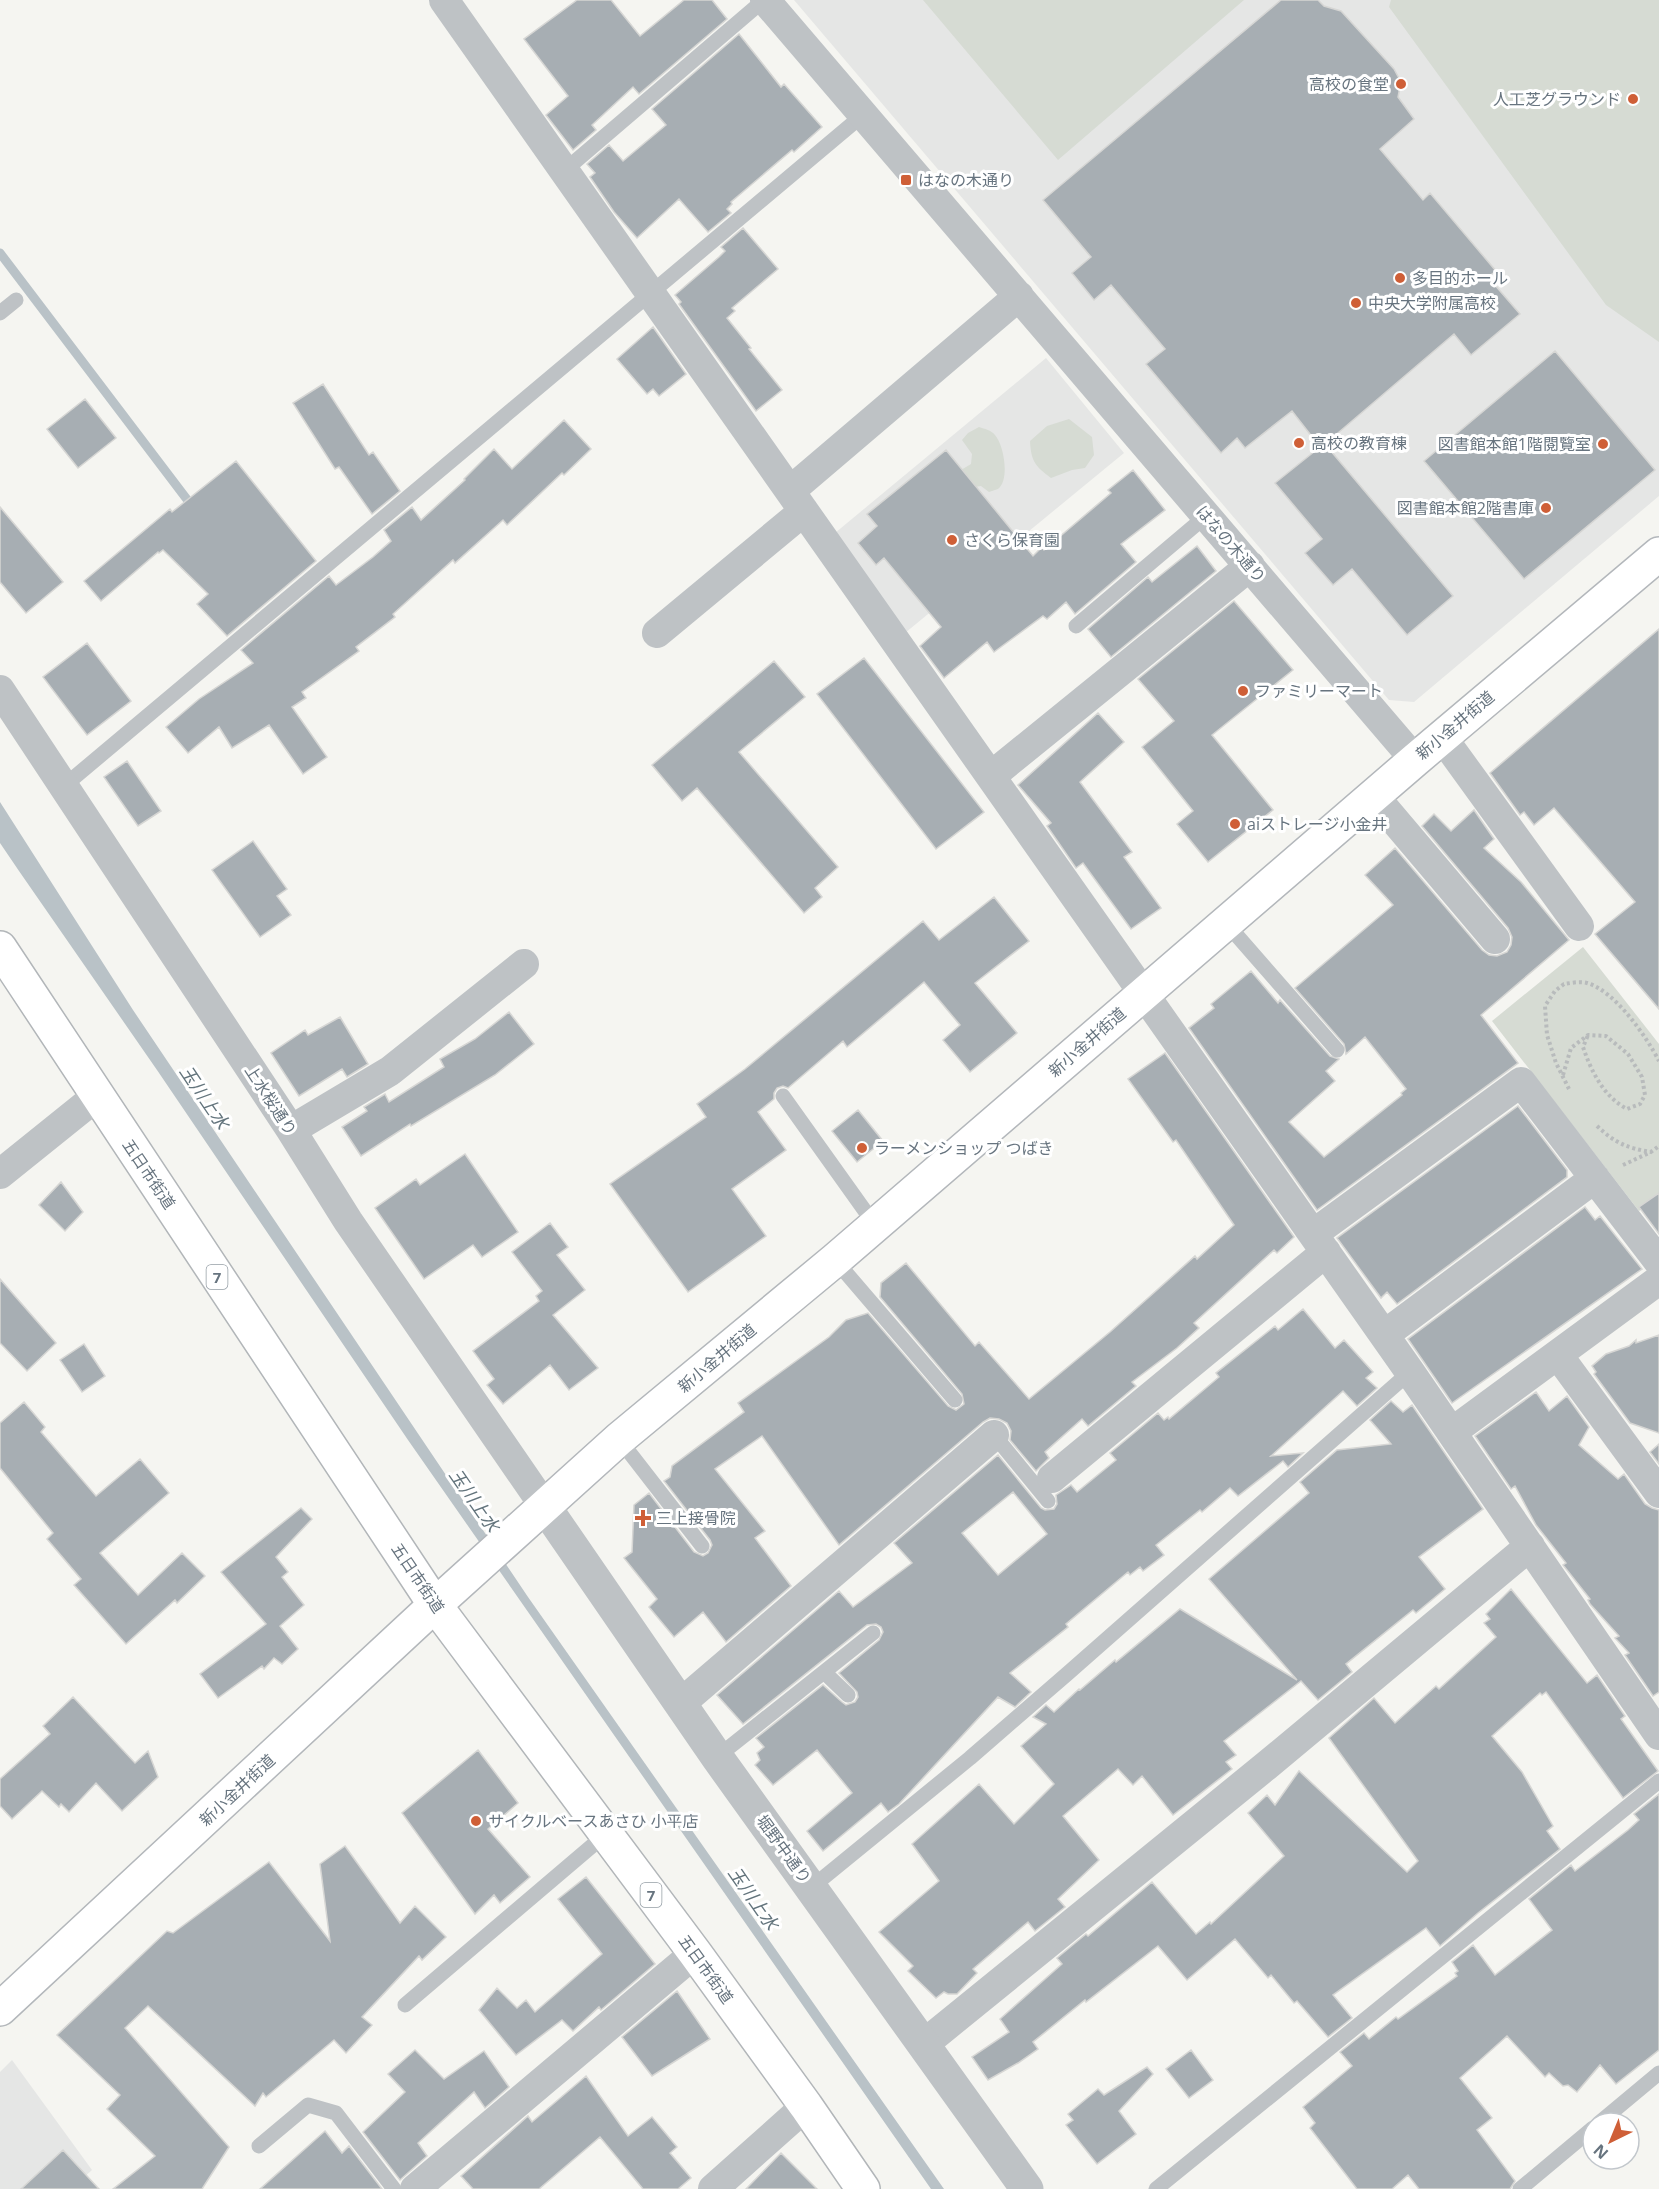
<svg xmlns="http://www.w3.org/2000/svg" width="1659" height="2189" font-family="'Open Sans','Noto Sans JP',sans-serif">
<rect width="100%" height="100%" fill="#f5f5f1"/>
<path fill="#e5e6e5" d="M794,0H1659V496L1414,702L1389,700Z
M1046,358L1124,453L905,633L835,533Z
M12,2060L92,2170L71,2189H0V2072Z"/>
<path fill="#d6dbd3" d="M923,0H1244L1058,160Z
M1391,0H1659V342L1606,305L1389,7Z
M1069,419L1092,437L1094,455L1085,468L1072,470L1051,478C1035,466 1031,461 1030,441L1047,426Z
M979,427C985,429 991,430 995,435C1004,445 1010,480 998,489C995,490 992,491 989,492L981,486L969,488L961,470L971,464L972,454L962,440L968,433Z
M1583,947L1659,1044V1195L1639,1211L1492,1021Z"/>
<path fill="#b9c2c7" d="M0,802L133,1010L528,1597L944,2189H931L408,1440L157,1070L19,871L0,843Z"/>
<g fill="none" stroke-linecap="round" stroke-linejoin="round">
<path stroke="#b9c2c7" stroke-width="9" d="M0,253L195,510"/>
</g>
<path fill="#a7aeb3" stroke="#d6d6d4" stroke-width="1.5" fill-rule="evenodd" d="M577,0H611L640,36L684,0H712L727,19L639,94L633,87L592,125L596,130L573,150L546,115L568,96L524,39Z
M1281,0H1318L1324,6L1341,11L1394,69L1401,82L1398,97L1414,119L1380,149L1423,200L1430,193L1496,271L1488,277L1520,314L1471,355L1454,334L1325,444L1453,596L1407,635L1352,569L1333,585L1305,553L1322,539L1275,483L1320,447L1292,411L1245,448L1237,438L1221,453L1146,364L1165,349L1111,285L1094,300L1072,273L1091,257L1043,200Z
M739,34L781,87L784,84L822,127L794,152L792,150L731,202L732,204L727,209L731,213L708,232L679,199L637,238L614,212L590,177L595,173L587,164L609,145L623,161L666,125L652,109Z
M743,228L778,269L732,308L735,311L727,318L751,348L749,349L782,390L756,411L679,304L681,302L675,295L719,257L725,251L721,247Z
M653,327L686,374L659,396L653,389L647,394L617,359Z
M1555,351L1655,470L1524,579L1424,461Z
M323,384L369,455L373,452L400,491L372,514L339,467L335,469L293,403Z
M85,399L116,438L78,468L47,429Z
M564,420L591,449L564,475L562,473L507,525L503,520L455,563L453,560L393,614L395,617L356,647L359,651L302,692L306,698L292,707L327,757L303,774L269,725L232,748L219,727L188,753L166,727L199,699L253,663L241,650L329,576L336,585L373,557L391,541L384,530L412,507L421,520L465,480L464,479L494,449L512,469Z
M946,450L1033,556L1042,547L1044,550L1111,493L1108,490L1133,470L1165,510L1121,544L1136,562L1075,614L1066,602L1047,619L1043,616L994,652L987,642L944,678L920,646L941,627L884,558L876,565L858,543L877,526L867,514Z
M236,461L316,561L227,636L197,604L208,594L163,550L159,553L158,552L101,601L84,581L170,509L172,512Z
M0,507L63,582L26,613L0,582Z
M1197,546L1216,571L1111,657L1088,629L1148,577L1152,582Z
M1234,601L1293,670L1212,735L1273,810L1208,862L1177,824L1193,811L1142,747L1174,721L1138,679Z
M1659,629V1009L1595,934L1635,902L1554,808L1534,825L1524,812L1520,815L1490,773Z
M87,643L131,701L87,735L43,677Z
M864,658L984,812L936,849L817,694Z
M774,661L805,697L739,752L838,867L815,888L822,897L804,913L697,788L682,801L652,765Z
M1098,713L1124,742L1080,782L1132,852L1124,857L1161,908L1131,929L1083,863L1076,868L1047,826L1051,823L1018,785Z
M127,761L161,811L138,826L104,777Z
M1474,810L1494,839L1484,848L1521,882L1569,940L1481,1015L1518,1063L1317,1210L1189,1028L1214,1008L1211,1004L1251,971L1278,1003L1280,1000L1330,1056L1339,1059L1326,1071L1335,1081L1289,1122L1324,1157L1402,1095L1401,1093L1406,1089L1365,1037L1346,1054L1344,1044L1295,988L1393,905L1365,875L1395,848L1482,950L1489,955L1497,956L1507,952L1511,945L1512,937L1508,928L1422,826L1434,814L1451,831Z
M253,841L287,889L277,896L291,915L260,937L212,870Z
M994,897L1029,941L975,983L1017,1033L970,1072L943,1040L960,1025L924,982L847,1047L843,1041L788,1088L783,1086L777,1088L774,1093V1099L758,1112L786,1150L732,1189L766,1236L688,1292L610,1184L706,1117L697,1104L745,1069L923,921L939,940Z
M509,1012L534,1044L495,1075L411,1126L410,1124L361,1156L342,1127L367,1111L364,1107L385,1094L389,1102L444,1067L440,1059L475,1039Z
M340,1017L368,1064L347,1077L342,1069L299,1096L271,1053L305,1030L308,1035Z
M1165,1053L1294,1237L1277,1253L1274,1250L1194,1323L1199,1328L1177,1348L1132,1382L1136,1386L1088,1426L1082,1419L1045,1452L1049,1458L1036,1471L1010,1440L1011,1431L1007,1423L999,1419L990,1418L983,1422L839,1545L762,1436L715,1469L765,1531L755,1538L791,1586L726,1642L703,1612L674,1637L649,1607L657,1599L624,1558L632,1552L634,1505L649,1493L694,1552L703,1556L708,1553L712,1545L710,1540L664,1481L670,1477L672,1466L744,1412L738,1403L829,1337L846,1320L868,1313L948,1406L956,1410L964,1404L962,1394L880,1297L881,1283L906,1263L975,1346L979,1342L1029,1399L1110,1332L1195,1256L1197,1259L1234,1225L1176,1140L1173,1142L1128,1079Z
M1518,1106L1567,1170V1177L1397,1304L1387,1292L1381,1298L1337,1238Z
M858,1110L883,1141L857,1162L832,1131Z
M465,1154L518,1232L482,1257L473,1245L424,1279L375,1208L416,1179L420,1185Z
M61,1182L83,1212L65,1231L39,1205Z
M1659,1193V1234L1639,1207Z
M1585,1207L1595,1220L1600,1216L1642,1269L1452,1403L1408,1339Z
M550,1223L568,1247L557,1255L585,1290L553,1315L598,1368L569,1390L550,1365L503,1404L487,1385L494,1379L473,1351L539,1301L536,1296L542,1291L512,1252Z
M0,1279L56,1343L27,1371L0,1343Z
M1303,1309L1335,1348L1344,1340L1373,1372L1366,1378L1377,1388L1357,1406L1343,1391L1271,1456L1303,1453L1288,1467L1283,1461L1238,1496L1230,1488L1202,1512L1200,1510L1156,1545L1164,1555L1143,1571L1140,1567L1130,1575L1128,1572L1066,1624L1068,1627L1010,1673L1031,1692L1015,1707L998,1697L899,1804L888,1812L881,1803L823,1851L807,1831L852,1793L817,1750L773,1785L755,1765L760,1760L757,1753L764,1747L756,1738L823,1685L842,1702L846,1705L855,1702L858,1697L857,1692L839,1673L879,1640L883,1632L881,1627L876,1624L867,1625L743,1724L717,1695L839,1591L853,1607L912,1563L894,1543L998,1455L1041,1508L1045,1510L1054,1509L1057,1504L1056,1495L1071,1485L1077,1492L1116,1460L1110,1453L1158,1413L1164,1420L1168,1417L1169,1419L1219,1377L1216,1373L1275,1326L1278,1330ZM1013,1492L1047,1534L998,1575L962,1533Z
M1659,1335V1433L1630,1423L1594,1374L1596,1372L1592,1366L1606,1354L1629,1346L1636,1340V1343Z
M84,1344L105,1376L82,1392L60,1360Z
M1536,1392L1549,1411L1567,1396L1589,1427L1579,1445L1618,1479L1624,1474L1645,1504L1652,1508L1659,1510V1692L1653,1696L1625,1655L1629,1653L1615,1638L1619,1636L1590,1604L1588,1600L1590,1599L1563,1565L1566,1563L1536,1525L1515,1486L1511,1489L1475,1436Z
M1391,1401L1403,1412L1412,1405L1483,1509L1419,1557L1445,1589L1416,1613L1413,1610L1346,1664L1352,1672L1318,1700L1301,1681L1224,1741L1236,1755L1226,1762L1232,1769L1173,1815L1142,1776L1133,1785L1118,1769L1063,1816L1099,1860L1058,1899L1065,1907L1035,1931L1028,1922L973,1969L977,1973L957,1994H948L944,1992L936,1998L908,1971L913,1966L879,1932L939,1881L912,1844L979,1784L1014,1824L1054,1784L1021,1746L1046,1724L1033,1717L1046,1705L1054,1712L1079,1689L1080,1690L1115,1660L1116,1662L1180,1609L1297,1680L1209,1579L1309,1493L1300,1482L1337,1450L1391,1444L1370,1420Z
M24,1402L45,1427L41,1432L96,1496L140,1459L169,1493L100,1553L138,1595L182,1553L205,1576L177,1603L175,1600L126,1644L74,1585L81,1579L47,1539L53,1533L0,1468V1423Z
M1659,1444V1464L1650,1452Z
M301,1508L312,1519L276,1557L288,1572L282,1577L304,1605L280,1626L298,1649L282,1664L274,1658L264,1669L262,1666L218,1698L200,1674L266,1624L221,1572Z
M1511,1589L1587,1683L1597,1675L1625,1716L1621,1719L1658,1771L1623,1798L1546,1692L1542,1695L1540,1693L1492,1736L1522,1772L1553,1826L1547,1831L1560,1849L1478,1913L1440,1946L1426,1928L1333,1995L1352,2018L1328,2037L1297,2001L1294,2003L1271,1975L1268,1978L1235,1939L1187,1980L1158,1946L1086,2002L1085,2000L1033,2042L1038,2049L1018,2063L988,2080L972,2057L1009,2032L1000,2019L1062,1964L1057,1958L1086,1934L1088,1936L1152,1882L1196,1934L1210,1922L1211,1924L1284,1856L1248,1813L1267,1795L1275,1805L1299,1771L1407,1872L1418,1861L1329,1738L1374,1698L1395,1723L1436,1686L1439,1689L1496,1637L1484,1623L1490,1619L1486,1614Z
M73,1697L135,1763L148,1751L158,1777L122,1811L96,1783L69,1812L61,1804L59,1807L42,1791L12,1819L0,1806V1779L50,1734L43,1726Z
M478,1750L518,1803L488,1829L530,1877L500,1903L494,1895L475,1914L402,1813Z
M1659,1794V2050L1616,2084L1600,2065L1577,2092L1568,2085L1563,2086L1549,2073L1545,2077L1507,2036L1460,2078L1492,2118L1477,2130L1515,2181L1510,2189H1419L1408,2175L1392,2189H1357L1310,2128L1315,2123L1303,2107L1352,2066L1340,2052L1364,2033L1369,2039L1396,2017L1398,2019L1457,1976L1455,1973L1458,1971L1452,1962L1473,1945L1495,1975L1552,1930L1529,1899L1571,1865L1575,1871L1628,1830L1639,1820L1634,1814Z
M345,1846L400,1923L415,1906L446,1937L422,1960L419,1956L362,2017L372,2025L346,2053L334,2040L266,2097L263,2093L255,2106L148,2006L125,2028L229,2147L202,2189H113L155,2156L107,2109L120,2095L57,2035L167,1931L173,1933L269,1862L330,1941L320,1864Z
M586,1877L655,1964L601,2010L599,2007L573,2031L562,2020L516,2055L479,2010L497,1988L517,2008L526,2000L535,2012L602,1954L558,1899Z
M677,1991L710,2039L652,2076L622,2037Z
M415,2050L444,2079L484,2051L509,2087L485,2108L474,2092L418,2143L427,2156L400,2180L363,2132L405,2092L388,2074Z
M1191,2050L1213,2080L1189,2098L1166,2069Z
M1147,2067L1153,2074L1119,2111L1136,2134L1097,2164L1066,2125L1073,2120L1068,2114L1098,2089L1104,2095Z
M586,2076L628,2136L652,2117L677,2147L670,2153L691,2178L678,2189H643L600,2137L539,2189H473L461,2176L528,2116L532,2122Z
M325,2131L342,2153L349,2146L382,2189H260Z
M63,2150L99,2189H21Z
M781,2153L817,2189H746Z"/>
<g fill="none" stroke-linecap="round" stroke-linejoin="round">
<g stroke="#b3b7bb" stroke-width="36">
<path id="secondary" d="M0,2009L435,1605L619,1439L835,1260L1415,760L1659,554"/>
</g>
<g stroke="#b2b6b9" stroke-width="36">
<path id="primary" d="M0,948L435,1605L695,1953L806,2106L863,2189"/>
</g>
<path stroke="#b8bbbc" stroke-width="4" stroke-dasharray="3 3" stroke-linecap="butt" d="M1563,1075L1571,1048L1588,1035L1606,1036L1628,1054L1642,1077L1645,1095L1640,1104L1627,1109C1604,1097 1591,1071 1583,1047L1588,1035
M1569,1089L1556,1063L1547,1035L1545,1006L1555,991L1564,984C1571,983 1580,981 1587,983C1615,991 1646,1036 1659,1061
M1597,1126C1615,1143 1627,1148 1651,1152
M1623,1165L1651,1152L1659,1146"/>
<path stroke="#bec2c5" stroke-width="15" d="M564,171L764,0
M0,313L16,300
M1076,626L1206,516
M64,786L864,114
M1226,923L1337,1050
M783,1096L875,1225
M835,1260L955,1400
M994,1435L1048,1501
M619,1439L702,1546
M824,1672L848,1695
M717,1757L873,1633
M812,1887L970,1758L1067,1674L1410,1372
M405,2005L606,1834
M1599,2123L1659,2073
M259,2146L308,2105L336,2113L394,2189
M1156,2189L1659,1781
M1520,2189L1593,2128"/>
<path stroke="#bec2c5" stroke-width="30" d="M444,0L1410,1372L1659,1735
M765,0L1415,760
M790,491L1019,296
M657,633L804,511
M0,690L291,1130L348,1221L545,1507
M1442,737L1579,926
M991,776L1250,566
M1374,796L1495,939
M291,1130L390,1071L524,964
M0,1174L97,1096
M1313,1234L1521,1082L1659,1262
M1384,1335L1595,1178
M1558,1355L1659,1493
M1452,1432L1659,1280
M1052,1478L1326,1252
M680,1704L994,1435
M924,2044L1266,1766L1530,1546
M415,2189L695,1953
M713,2189L806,2106"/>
<path stroke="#bec2c5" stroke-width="33" d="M545,1507L717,1757L1027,2189"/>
<use href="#secondary" stroke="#fff" stroke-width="33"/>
<use href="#primary" stroke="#fff" stroke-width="33"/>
</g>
<g fill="#cf5f37" stroke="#fff" stroke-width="2">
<circle cx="1401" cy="84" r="6"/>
<circle cx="1633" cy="99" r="6"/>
<rect x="900" y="174" width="12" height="12" rx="3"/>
<circle cx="1400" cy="278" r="6"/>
<circle cx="1356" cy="303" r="6"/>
<circle cx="1299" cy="443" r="6"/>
<circle cx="1603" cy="444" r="6"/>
<circle cx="1546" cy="508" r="6"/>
<circle cx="952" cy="540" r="6"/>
<circle cx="1243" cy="691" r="6"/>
<circle cx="1235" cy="824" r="6"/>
<circle cx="862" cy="1148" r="6"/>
<path d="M640 1509h6v6h6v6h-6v6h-6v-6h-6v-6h6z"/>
<circle cx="476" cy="1821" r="6"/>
</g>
<g text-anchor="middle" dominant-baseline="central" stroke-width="6" stroke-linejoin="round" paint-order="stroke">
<g fill="#fff" stroke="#959ea5" stroke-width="1.5">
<rect x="206.5" y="1265" width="21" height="24" rx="4.5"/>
<rect x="640.5" y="1883" width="21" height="24" rx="4.5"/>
</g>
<g font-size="15" font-weight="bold" fill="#67747f">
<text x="217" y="1277">7</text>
<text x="651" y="1895">7</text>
</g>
<g font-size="16" fill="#67747f" stroke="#fff" text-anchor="start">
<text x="1389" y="84" text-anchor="end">高校の食堂</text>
<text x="1621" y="99" text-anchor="end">人工芝グラウンド</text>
<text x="918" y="180">はなの木通り</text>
<text x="1412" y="278">多目的ホール</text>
<text x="1368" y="303">中央大学附属高校</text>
<text x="1311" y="443">高校の教育棟</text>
<text x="1591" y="444" text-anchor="end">図書館本館1階閱覽室</text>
<text x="1534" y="508" text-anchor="end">図書館本館2階書庫</text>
<text x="964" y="540">さくら保育園</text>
<text x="1255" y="691">ファミリーマート</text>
<text x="1247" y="824">aiストレージ小金井</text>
<text x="874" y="1148">ラーメンショップ つばき</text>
<text x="656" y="1518">三上接骨院</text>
<text x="488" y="1821">サイクルベースあさひ 小平店</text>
</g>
<g font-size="16" fill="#67747f" stroke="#fff">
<text transform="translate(1231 544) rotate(49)">はなの木通り</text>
<text transform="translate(1455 725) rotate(-40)">新小金井街道</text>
<text transform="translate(1087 1042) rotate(-41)">新小金井街道</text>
<text transform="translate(271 1100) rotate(57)">上水桜通り</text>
<text transform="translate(149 1174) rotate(56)">五日市街道</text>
<text transform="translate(717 1358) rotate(-40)">新小金井街道</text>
<text transform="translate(418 1578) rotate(56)">五日市街道</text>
<text transform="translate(237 1790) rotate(-43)">新小金井街道</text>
<text transform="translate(784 1849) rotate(54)">堀野中通り</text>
<text transform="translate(706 1969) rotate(54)">五日市街道</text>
</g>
<g font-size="18" font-style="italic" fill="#63747c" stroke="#fff">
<text transform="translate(205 1097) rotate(56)">玉川上水</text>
<text transform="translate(475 1500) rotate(55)">玉川上水</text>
<text transform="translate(754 1898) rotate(55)">玉川上水</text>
</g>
</g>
<g transform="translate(1611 2141) rotate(223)"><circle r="28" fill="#ffffff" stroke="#c2c7cc" stroke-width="1.5"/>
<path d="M0-4.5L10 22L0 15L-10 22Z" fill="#cf5f37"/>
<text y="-9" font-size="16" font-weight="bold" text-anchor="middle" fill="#67747f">N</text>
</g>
</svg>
